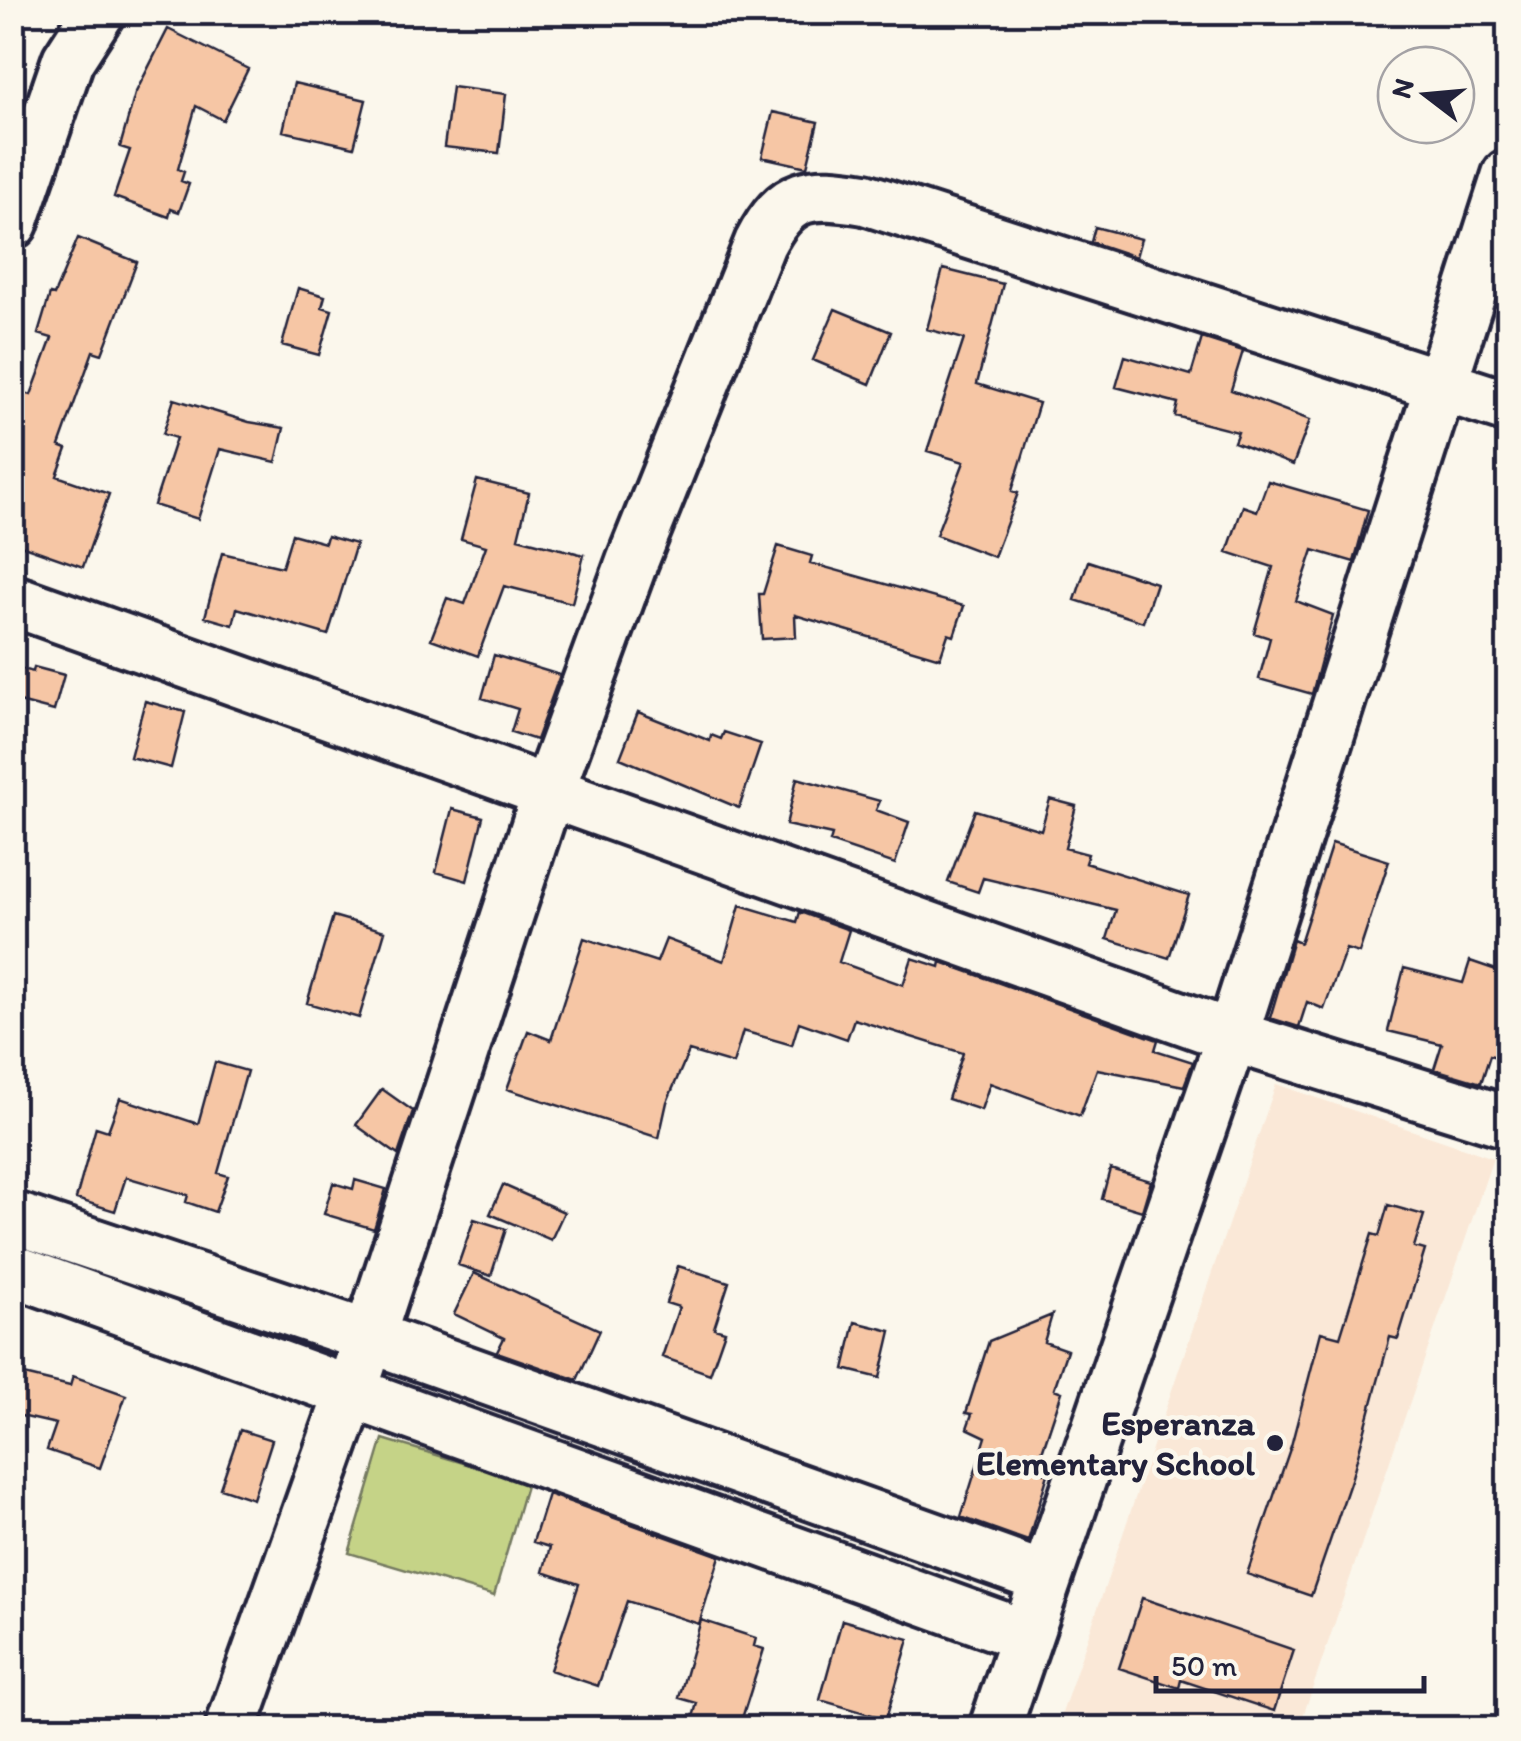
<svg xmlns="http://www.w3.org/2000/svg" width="1521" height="1741" font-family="Itim,sans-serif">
<rect width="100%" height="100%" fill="#fbf7ec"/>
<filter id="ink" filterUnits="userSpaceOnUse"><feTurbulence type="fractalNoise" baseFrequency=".01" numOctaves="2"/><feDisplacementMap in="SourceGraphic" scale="20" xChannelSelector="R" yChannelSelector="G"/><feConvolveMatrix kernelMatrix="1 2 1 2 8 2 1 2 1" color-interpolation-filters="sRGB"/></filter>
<g filter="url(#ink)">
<path fill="#fae8d7" d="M1276,1084L1493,1158L1299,1728H1057Z"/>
<path fill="#c5d387" stroke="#747a61" stroke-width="2.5" d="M383,1439L527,1482L494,1596L349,1553Z"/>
<path fill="#f6c6a5" stroke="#22223b" stroke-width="2.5" d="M168,29L248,69L223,120L196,106L178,169L184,172L181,181L189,184L179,212L171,209L169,217L114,197L130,150L120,147L135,94Z
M294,83L366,100L354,147L283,131Z
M452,87L506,94L499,153L444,147Z
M773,112L818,122L807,167L762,157Z
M1095,227L1141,239L1136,257L1091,242Z
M78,238L137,262L102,354L93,351L59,446L67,449L57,476L109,494L83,567L12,542V389L31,395L52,338L38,334L50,294L54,295Z
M943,269L1003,284L977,384L1039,403L1012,491L1018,493L994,557L936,535L964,462L927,451L964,339L927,329Z
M298,288L325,296L322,307L332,310L319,355L282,345Z
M835,309L891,332L870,384L813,360Z
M1202,338L1243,351L1231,390L1310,420L1293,465L1234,442L1238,432L1175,416L1178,403L1116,387L1125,356L1191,375Z
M174,399L249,422L284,428L276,462L220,449L198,519L154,505L176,438L163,434Z
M477,480L529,493L518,538L584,555L572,603L504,586L478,656L431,639L447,598L465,604L486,546L461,539Z
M1268,481L1368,510L1354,562L1313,550L1296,601L1333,615L1312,694L1259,679L1270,638L1254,633L1273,567L1227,552L1243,506L1257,511Z
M292,534L325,543L327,536L356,544L328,635L237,608L233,625L205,617L222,553L282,567Z
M778,546L812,556L810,563L964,606L954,636L948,634L940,658L795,615L796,637L762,639L759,594H763Z
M1088,561L1156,583L1143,622L1075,600Z
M494,655L560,675L536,740L511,732L518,709L482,698Z
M34,667L64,675L54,711L12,700L20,668L33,672Z
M145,701L185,712L171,768L130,757Z
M638,712L710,741L711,735L721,739L724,732L761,744L739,808L620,758Z
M797,778L880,801L876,810L909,822L895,864L830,842L832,835L786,825Z
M1050,799L1076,806L1065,848L1088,854L1085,863L1189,895L1169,958L1107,939L1116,910L983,878L978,892L948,882L975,810L1041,830Z
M452,809L483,817L467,881L436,872Z
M1332,843L1389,861L1359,953L1346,949L1324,1009L1307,1002L1299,1027L1270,1018L1293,940L1300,943Z
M740,905L797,922L800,912L849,930L839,962L903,985L912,958L940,967L941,962L1158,1040L1155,1050L1193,1062L1184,1086L1097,1069L1080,1116L990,1083L981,1110L948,1099L963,1053L854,1019L847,1039L799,1022L792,1045L743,1031L733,1064L689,1051L667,1102L659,1138L507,1089L528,1031L551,1040L584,938L657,962L666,939L724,961Z
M333,916L385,931L359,1018L307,1003Z
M1470,961L1508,974V1061L1490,1055L1481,1083L1434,1069L1442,1044L1388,1031L1404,968L1463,983Z
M215,1062L247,1071L218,1173L228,1176L215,1212L186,1202L188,1195L126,1177L115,1211L76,1199L96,1127L108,1131L120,1098L198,1124Z
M382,1089L413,1111L398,1155L356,1125Z
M1110,1169L1151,1181L1142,1211L1102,1199Z
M355,1180L386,1189L374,1229L324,1214L333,1183L353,1189Z
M503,1185L564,1212L551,1240L490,1214Z
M1388,1205L1424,1215L1414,1247L1425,1250L1398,1339L1390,1337L1352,1477L1311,1596L1247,1574L1291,1446L1321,1332L1340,1337L1372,1234L1379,1236Z
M474,1219L506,1229L491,1276L458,1265Z
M678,1266L729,1282L714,1328L725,1331L710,1374L662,1357L679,1307L666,1303Z
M474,1273L600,1330L577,1380L497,1352L504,1338L454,1314Z
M1052,1315L1044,1342L1067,1350L1054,1389L1062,1392L1036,1470L1048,1474L1028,1541L961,1517L986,1437L967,1428L972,1414L966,1413L989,1341Z
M855,1322L891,1331L880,1378L844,1369Z
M12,1372L70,1386L73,1376L126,1395L100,1468L47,1450L56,1424L12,1414Z
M240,1430L272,1440L253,1499L220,1488Z
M548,1494L720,1556L699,1624L627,1601L598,1686L550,1670L579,1584L543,1572L550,1547L533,1542Z
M1142,1598L1294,1650L1274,1711L1181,1680L1179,1688L1119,1668Z
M701,1620L756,1638L754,1646L764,1649L739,1728H690L697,1703L679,1698Z
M842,1620L909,1639L886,1719L820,1700Z"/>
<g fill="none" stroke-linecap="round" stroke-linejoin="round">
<g stroke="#22223b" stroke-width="58">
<path id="minor" d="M12,223L68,60L99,12
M12,600L1232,1036L1508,1122
M12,1217L367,1336L1045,1578
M12,1270L1026,1636
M231,1728L352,1389L548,792L632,562L760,243C787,191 810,190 865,199L1508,407
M995,1728L1232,1036L1508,175"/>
</g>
<use href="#minor" stroke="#fbf7ec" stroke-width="50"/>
</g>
</g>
<circle fill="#22223b" stroke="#fbf7ec" stroke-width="4" cx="1275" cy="1443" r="10"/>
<g text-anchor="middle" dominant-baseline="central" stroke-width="9" stroke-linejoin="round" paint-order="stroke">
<g font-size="35" font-weight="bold" fill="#22223b" stroke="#fbf7ec" text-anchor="end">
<text x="1255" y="1423">Esperanza<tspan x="1255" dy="40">Elementary School</tspan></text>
</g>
</g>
<rect width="1521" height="1741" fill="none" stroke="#fbf7ec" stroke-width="50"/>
<rect x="25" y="25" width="1471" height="1691" fill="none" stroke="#22223b" stroke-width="4" filter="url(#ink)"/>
<g transform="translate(1426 95) rotate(286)"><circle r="48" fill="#fbf7ec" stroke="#a4a2a5" stroke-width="2.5"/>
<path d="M0-8L18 38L0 25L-18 38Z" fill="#22223b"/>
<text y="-15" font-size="28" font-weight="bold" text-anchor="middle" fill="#22223b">N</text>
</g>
<path d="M1156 1676v15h268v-15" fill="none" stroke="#22223b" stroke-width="5"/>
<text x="1171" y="1676" font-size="30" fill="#22223b" stroke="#fbf7ec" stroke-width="8" paint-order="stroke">50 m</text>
</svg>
